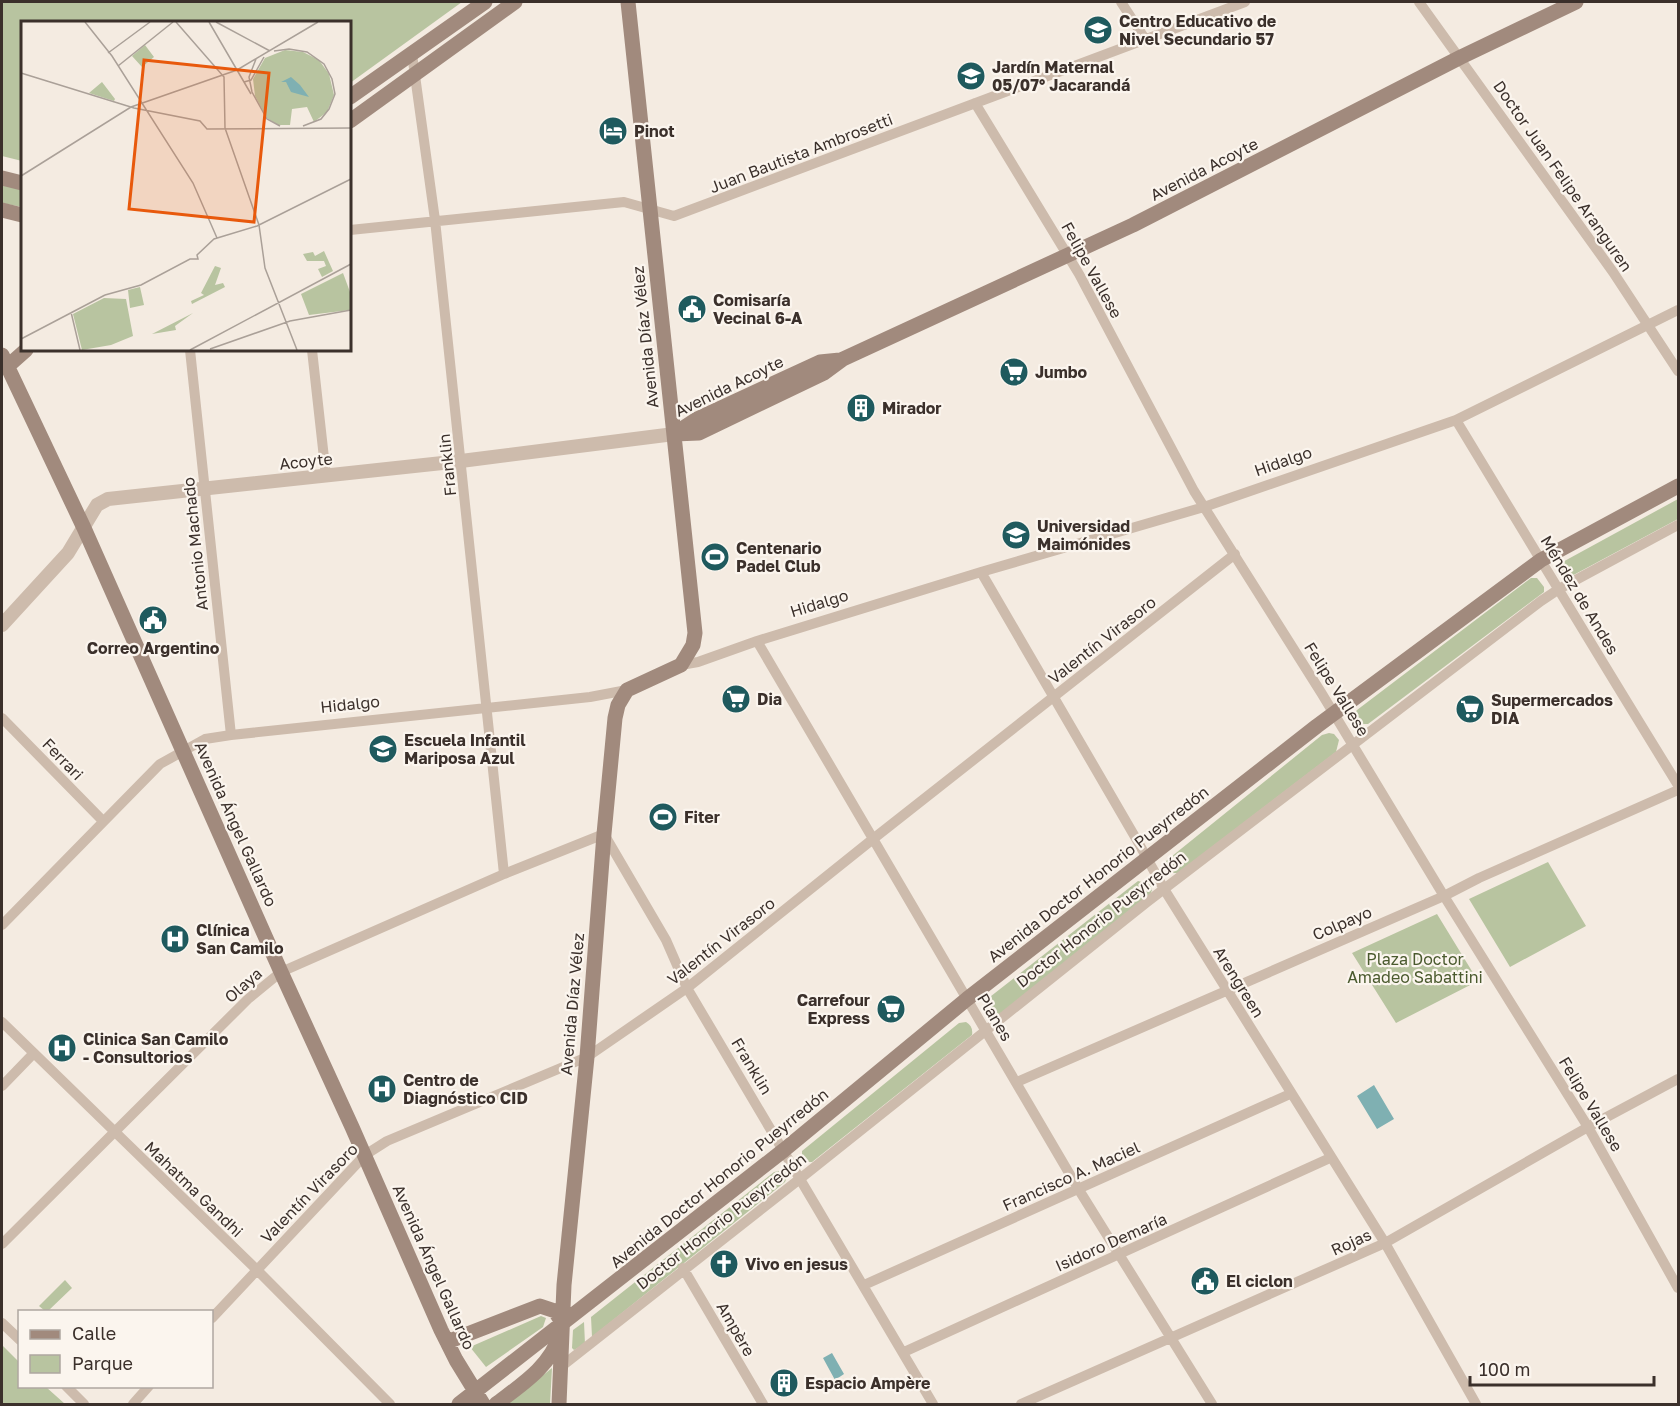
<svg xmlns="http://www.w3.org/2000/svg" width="1680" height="1406" font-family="'Golos Text',sans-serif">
<rect width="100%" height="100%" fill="#f4ebe1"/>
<path fill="#b8c4a0" d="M2,2H462L350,83V22H22V161L2,156Z
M2,184L22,190V207L2,203Z
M1678,499V519L1566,579L1562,578L1557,568L1559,564Z
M1531,578H1537L1544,587V592L1368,724H1357L1354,714L1357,710Z
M1329,733L1334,734L1339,740L1336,752L1178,873H1172L1167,869L1166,861L1322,735Z
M1548,862L1586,926L1510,967L1469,899Z
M1138,881L1150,884L1152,890L1150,895L999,1016H989C984,1011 982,1007 986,1000Z
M1437,914L1478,981L1396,1023L1352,953Z
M966,1022C971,1025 973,1029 972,1035L812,1162H807L802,1155V1151L959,1023Z
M780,1171L785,1172L787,1177L785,1182L592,1337L591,1317L774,1172Z
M65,1280L72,1288L48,1311H45L39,1306Z
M541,1316L546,1318L543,1327L486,1367L470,1347Z
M584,1322L585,1344L574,1350L572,1348L573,1330Z
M2,1345L19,1362L20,1386L46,1387L65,1404H2Z
M552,1368L550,1404H507Z"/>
<path fill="#7fb0b2" d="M1374,1085L1394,1119L1377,1129L1357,1096Z
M832,1353L844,1374L835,1380L823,1358Z"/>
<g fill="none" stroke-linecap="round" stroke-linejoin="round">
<path stroke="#cdbbac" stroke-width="10" d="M1121,2L1145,39
M1419,2L1613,272L1678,371
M412,54L435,220L504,874
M975,103L1079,274L1194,491L1322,694L1444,896L1588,1127L1678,1288
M350,230L624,202L674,216L1245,2
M190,350L231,735
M312,350L326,476
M1456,420C1530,542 1603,664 1678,785
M981,572L1138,842L1164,889L1385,1243L1476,1404
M757,641L1079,1190L1212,1404
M681,665L698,662L757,641L981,572L1204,507L1456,420L1678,310
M2,718L103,821
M2,925L160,764L205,739L231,735L590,697L627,690
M2,1022L256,1269L390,1404
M1017,1082L1444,896L1479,878L1678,790
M2,1086L33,1054
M2,1244L248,999L281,972L504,874L604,834L666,940L687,988L933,1404
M683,1268L763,1404
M864,1285L1290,1094
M212,1318L365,1155L387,1141L587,1057L687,988L873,839L1235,554
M2,1323L20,1340
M904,1352L1330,1158
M562,1366L801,1178L1147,902L1541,601L1559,589L1678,525
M66,1386L84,1404
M133,1404L149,1386
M1021,1404L1385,1243L1588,1127L1678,1079"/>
<path stroke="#cdbbac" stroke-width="14" d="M2,625L68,553L97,505L108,499L461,461L674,434"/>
<path stroke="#a18a7d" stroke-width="15" d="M350,97L485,2
M350,121L515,2
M2,178L22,183
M2,210L22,215
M2,355L84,528L281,972L352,1127L441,1330L456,1360L483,1404
M8,366L26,350
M674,434L699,433L824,373L843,359L1133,225L1461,57L1576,2
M674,434L697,419L820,362L840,360
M447,1342L540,1306L555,1311L563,1324
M459,1404L784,1150L967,999L1317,726L1541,560L1678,486
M496,1404C521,1385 550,1367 560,1335
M559,1404L564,1285L587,1057L604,834L615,718L618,705L627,690L681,665L693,645L695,633L628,2"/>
</g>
<defs>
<g id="school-disc" transform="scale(1.5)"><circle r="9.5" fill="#1f5a5e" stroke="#fbf5ee"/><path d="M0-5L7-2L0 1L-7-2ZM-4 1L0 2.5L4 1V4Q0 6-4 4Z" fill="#fff"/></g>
<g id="hotel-disc" transform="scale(1.5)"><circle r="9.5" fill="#1f5a5e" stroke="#fbf5ee"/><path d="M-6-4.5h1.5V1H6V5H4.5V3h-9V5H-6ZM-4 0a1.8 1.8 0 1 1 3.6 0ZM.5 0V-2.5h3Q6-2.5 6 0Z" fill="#fff"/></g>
<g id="civic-disc" transform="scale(1.5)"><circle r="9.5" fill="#1f5a5e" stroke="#fbf5ee"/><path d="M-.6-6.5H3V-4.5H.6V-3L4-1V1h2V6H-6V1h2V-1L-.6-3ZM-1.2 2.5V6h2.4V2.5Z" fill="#fff"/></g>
<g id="supermarket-disc" transform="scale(1.5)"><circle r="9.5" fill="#1f5a5e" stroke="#fbf5ee"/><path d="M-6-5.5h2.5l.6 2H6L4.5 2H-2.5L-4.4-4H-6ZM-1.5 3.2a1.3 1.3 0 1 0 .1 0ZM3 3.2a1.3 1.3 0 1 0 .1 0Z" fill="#fff"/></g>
<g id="building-disc" transform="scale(1.5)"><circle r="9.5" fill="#1f5a5e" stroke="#fbf5ee"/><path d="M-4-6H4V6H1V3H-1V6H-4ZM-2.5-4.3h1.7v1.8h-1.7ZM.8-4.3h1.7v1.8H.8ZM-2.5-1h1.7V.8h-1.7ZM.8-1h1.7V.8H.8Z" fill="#fff"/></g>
<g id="university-disc" transform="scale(1.5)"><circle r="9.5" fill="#1f5a5e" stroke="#fbf5ee"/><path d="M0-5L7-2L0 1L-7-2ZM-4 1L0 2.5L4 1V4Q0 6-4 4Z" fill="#fff"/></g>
<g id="stadium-disc" transform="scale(1.5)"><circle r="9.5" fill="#1f5a5e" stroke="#fbf5ee"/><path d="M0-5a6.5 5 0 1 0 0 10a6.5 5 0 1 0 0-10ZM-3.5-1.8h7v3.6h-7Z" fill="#fff"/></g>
<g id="hospital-disc" transform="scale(1.5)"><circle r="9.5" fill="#1f5a5e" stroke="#fbf5ee"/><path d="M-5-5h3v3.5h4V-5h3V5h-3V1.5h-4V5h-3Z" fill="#fff"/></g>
<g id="church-disc" transform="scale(1.5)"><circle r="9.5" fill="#1f5a5e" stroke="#fbf5ee"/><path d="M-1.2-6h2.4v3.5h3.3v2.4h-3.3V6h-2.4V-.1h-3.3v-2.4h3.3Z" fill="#fff"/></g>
</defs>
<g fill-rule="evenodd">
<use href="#school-disc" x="1098" y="30"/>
<use href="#school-disc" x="971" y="76"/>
<use href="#hotel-disc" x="613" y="131"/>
<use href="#civic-disc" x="692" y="309"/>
<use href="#supermarket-disc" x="1014" y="372"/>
<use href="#building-disc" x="861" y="408"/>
<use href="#university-disc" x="1016" y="535"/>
<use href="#stadium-disc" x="715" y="557"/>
<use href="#civic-disc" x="153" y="620"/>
<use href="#supermarket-disc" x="736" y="699"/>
<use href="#supermarket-disc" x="1470" y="709"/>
<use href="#school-disc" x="383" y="749"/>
<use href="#stadium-disc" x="663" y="817"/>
<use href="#hospital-disc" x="175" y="939"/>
<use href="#supermarket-disc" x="891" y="1009"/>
<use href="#hospital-disc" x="62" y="1048"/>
<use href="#hospital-disc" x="382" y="1089"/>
<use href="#church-disc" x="724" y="1264"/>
<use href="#civic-disc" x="1205" y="1281"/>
<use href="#building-disc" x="784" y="1383"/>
</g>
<g text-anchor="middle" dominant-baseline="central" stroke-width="4.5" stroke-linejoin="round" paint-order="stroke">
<g font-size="16" font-weight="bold" fill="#3b302b" stroke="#fbf5ee" text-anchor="start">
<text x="1119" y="21">Centro Educativo de<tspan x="1119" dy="18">Nivel Secundario 57</tspan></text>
<text x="992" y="67">Jardín Maternal<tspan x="992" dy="18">05/07° Jacarandá</tspan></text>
<text x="634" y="131">Pinot</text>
<text x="713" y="300">Comisaría<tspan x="713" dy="18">Vecinal 6-A</tspan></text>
<text x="1035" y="372">Jumbo</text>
<text x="882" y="408">Mirador</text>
<text x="1037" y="526">Universidad<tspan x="1037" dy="18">Maimónides</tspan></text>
<text x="736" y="548">Centenario<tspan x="736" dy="18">Padel Club</tspan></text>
<text x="153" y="648" text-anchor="middle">Correo Argentino</text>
<text x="757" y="699">Dia</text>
<text x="1491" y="700">Supermercados<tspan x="1491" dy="18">DIA</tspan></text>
<text x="404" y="740">Escuela Infantil<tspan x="404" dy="18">Mariposa Azul</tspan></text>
<text x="684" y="817">Fiter</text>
<text x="196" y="930">Clínica<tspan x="196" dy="18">San Camilo</tspan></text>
<text x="870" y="1000" text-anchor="end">Carrefour<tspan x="870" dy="18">Express</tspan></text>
<text x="83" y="1039">Clinica San Camilo<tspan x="83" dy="18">- Consultorios</tspan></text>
<text x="403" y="1080">Centro de<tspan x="403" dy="18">Diagnóstico CID</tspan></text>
<text x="745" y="1264">Vivo en jesus</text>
<text x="1226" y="1281">El ciclon</text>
<text x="805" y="1383">Espacio Ampère</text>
</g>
<g font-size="16" fill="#3b302b" stroke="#fbf5ee">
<text transform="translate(801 153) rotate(-21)">Juan Bautista Ambrosetti</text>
<text transform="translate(1204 169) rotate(-27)">Avenida Acoyte</text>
<text transform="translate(1563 176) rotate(55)">Doctor Juan Felipe Aranguren</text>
<text transform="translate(1092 270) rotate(61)">Felipe Vallese</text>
<text transform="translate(645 337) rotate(-96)">Avenida Díaz Vélez</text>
<text transform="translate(729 386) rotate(-26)">Avenida Acoyte</text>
<text transform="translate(306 461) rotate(-6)">Acoyte</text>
<text transform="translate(1283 461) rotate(-19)">Hidalgo</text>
<text transform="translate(447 465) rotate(-96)">Franklin</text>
<text transform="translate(195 544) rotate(-96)">Antonio Machado</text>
<text transform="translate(1580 595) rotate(59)">Méndez de Andes</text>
<text transform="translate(819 603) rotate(-17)">Hidalgo</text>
<text transform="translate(1102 640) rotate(-38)">Valentín Virasoro</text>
<text transform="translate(1337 689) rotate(58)">Felipe Vallese</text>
<text transform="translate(350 704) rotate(-6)">Hidalgo</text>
<text transform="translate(63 759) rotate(46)">Ferrari</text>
<text transform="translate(236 824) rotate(66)">Avenida Ángel Gallardo</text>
<text transform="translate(1098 874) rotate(-38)">Avenida Doctor Honorio Pueyrredón</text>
<text transform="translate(1101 919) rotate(-38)">Doctor Honorio Pueyrredón</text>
<text transform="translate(1342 923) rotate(-23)">Colpayo</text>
<text transform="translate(721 941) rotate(-38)">Valentín Virasoro</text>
<text transform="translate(1239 982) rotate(58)">Arengreen</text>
<text transform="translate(243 985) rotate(-41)">Olaya</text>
<text transform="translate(572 1004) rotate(-85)">Avenida Díaz Vélez</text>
<text transform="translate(995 1017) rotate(59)">Planes</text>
<text transform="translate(752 1066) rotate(59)">Franklin</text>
<text transform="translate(1591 1104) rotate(59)">Felipe Vallese</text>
<text transform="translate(1071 1176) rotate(-24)">Francisco A. Maciel</text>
<text transform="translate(719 1178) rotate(-39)">Avenida Doctor Honorio Pueyrredón</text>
<text transform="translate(194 1189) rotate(44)">Mahatma Gandhi</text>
<text transform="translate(309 1193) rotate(-46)">Valentín Virasoro</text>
<text transform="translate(721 1221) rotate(-38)">Doctor Honorio Pueyrredón</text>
<text transform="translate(1111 1242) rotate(-24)">Isidoro Demaría</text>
<text transform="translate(1351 1242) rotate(-24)">Rojas</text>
<text transform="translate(434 1267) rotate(66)">Avenida Ángel Gallardo</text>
<text transform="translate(736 1329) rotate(60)">Ampère</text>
</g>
<g font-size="16" fill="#4a5a2e" stroke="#fbf5ee">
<text x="1415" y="959">Plaza Doctor<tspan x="1415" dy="18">Amadeo Sabattini</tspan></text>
</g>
</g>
<g transform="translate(21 21)">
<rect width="330" height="330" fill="#f4ebe1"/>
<path d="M124,24L133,36L121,46L111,35ZM264,29L282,31L298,39L308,53L313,74L306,91L293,101L286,86L271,88L269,104H257L246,97L234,75L232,58L244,37ZM81,61L94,78L93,80L68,72ZM303,230L312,250L301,256L297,248L305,245L303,240H286L282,233L292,231L294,235ZM194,245L200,247L194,264L202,262L204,266L171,283L170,280L183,274L180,272ZM322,252L329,271V289L288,294L280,273ZM119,266L123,284L109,287L107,269ZM83,277L105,278L112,315L90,324L61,329L52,293ZM172,292L154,305L155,309L131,313Z" fill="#b8c4a0"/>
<path d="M270,56L279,64L288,76L270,71L265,61H260Z" fill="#7fb0b2"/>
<path fill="none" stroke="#aaa098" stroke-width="1.5" d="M64,1L91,35L172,162L196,217M155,1L203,56L204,107M188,1L216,49M195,1L249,30M253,30L268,28L286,31L303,43L311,58L314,73L308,88L300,98L282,105M87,32L129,1M235,38L228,56L231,71L246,98L259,105M97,45L152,1M216,49L230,73M0,52L113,87L179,100L186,108L330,107M223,61L230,59L243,36M204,107L238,204L244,247L276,329M0,155L110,86L216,49L297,1M84,274L120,264L169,238H177L176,234L193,218L236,205L330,158M50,291L59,329M0,318L84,274M189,328L269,300L330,289M169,329L330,243"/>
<path fill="#e8590c" fill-opacity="0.15" stroke="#e8590c" stroke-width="3" d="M123,39L248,52L233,201L108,188Z"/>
<rect width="330" height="330" fill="none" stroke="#3b302b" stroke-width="3"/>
</g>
<rect width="1680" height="1406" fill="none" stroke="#3b302b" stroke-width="6"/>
<rect x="18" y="1310" width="195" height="78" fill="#fbf5ee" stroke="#aea6a0" stroke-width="1.5"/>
<rect x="30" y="1330" width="30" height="9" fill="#a18a7d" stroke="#aea6a0" stroke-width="1.5"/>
<text x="72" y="1340" font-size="18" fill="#3b302b">Calle</text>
<rect x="30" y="1355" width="30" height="18" fill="#b8c4a0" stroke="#aea6a0" stroke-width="1.5"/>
<text x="72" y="1370" font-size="18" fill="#3b302b">Parque</text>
<path d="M1470 1376v9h184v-9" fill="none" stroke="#3b302b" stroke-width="3"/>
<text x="1479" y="1376" font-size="18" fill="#3b302b" stroke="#fbf5ee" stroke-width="4.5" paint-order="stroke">100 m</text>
</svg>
